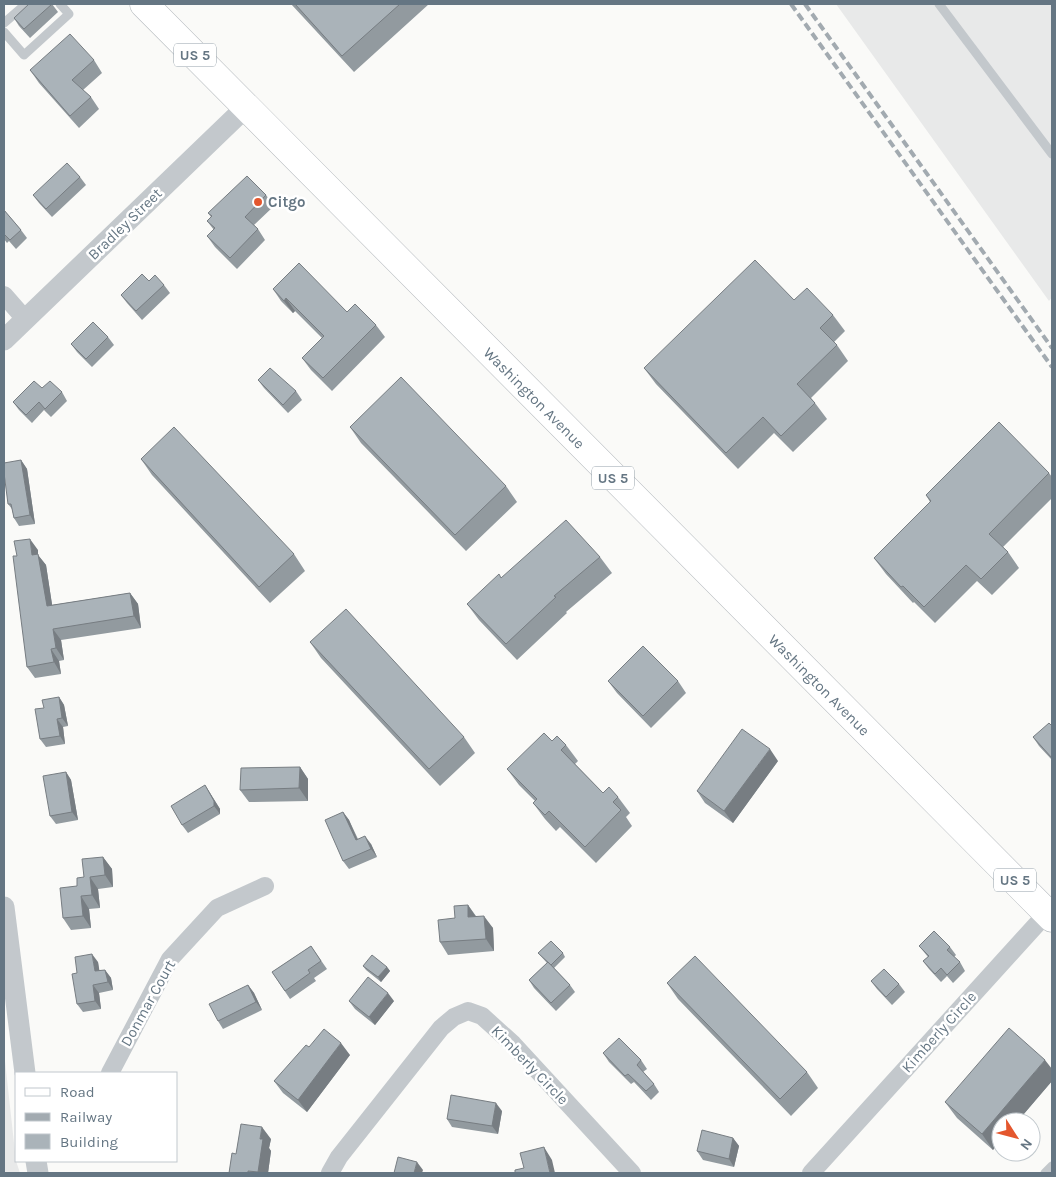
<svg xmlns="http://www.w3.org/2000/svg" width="1056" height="1177" font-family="Karla,sans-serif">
<rect width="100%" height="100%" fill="#fafaf8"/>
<path fill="#e8e9e9" d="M836,4H1052V297L1049,301Z
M4,1052L16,1161L20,1173H4Z"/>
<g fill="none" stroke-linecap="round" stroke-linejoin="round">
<g stroke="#b5babe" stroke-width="29">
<path id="primary" d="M144,4L1052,918"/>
</g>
<path stroke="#c3c8cc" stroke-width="9" d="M939,4L1052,154
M4,23L26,4
M4,32L24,55L69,14L60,4
M1045,1173L1052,1166"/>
<path stroke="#c3c8cc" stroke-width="18" d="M4,295L25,319
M110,1073L170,959L217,908L265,886
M330,1173L339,1157L441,1028L454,1017L468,1011L482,1016L513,1044L632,1173
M811,1173L1047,913"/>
<path stroke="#c3c8cc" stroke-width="21" d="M4,340L246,107
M4,907L25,1073
M36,1161L38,1173"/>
<use href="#primary" stroke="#fff" stroke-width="28"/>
<path stroke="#a2aab0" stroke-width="4" stroke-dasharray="8 4" stroke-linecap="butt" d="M791,4L1052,367
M805,4L1052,348"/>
</g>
<path fill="#929a9f" d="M52,4L58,12L30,38L19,26L14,18Z
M291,4H429L354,72Z
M94,60L102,73L83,90L91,97L99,109L79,128L39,83L30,70Z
M80,177L86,185L52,217L39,203L33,195Z
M266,195L274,206L254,225L258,229L265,240L237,269L215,247L207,236L214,230L207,221L211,217L208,213Z
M4,210L21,230L27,238L16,249L9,241L7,243L4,239Z
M149,281L164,285L170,293L142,320L127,303L121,295Z
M273,289L347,312L376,325L385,337L332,391L311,370L302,358L322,338L295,311L293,313L281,301Z
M794,300L833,315L845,331L834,342L837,345L848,361L811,398L815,403L827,419L793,452L774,433L738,469L656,384L644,368Z
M108,337L114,345L92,367L77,352L71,344Z
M258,380L296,391L302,400L288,413L264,388Z
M42,388L62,392L67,401L51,417L44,410L32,423L19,410L13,402Z
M350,427L506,486L517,502L466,551L361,443Z
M141,459L294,554L305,571L270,603L152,475Z
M21,460L27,469L35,524L19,526L14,518L12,509L8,504Z
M1049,473L1052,477V498L1003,547L1008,552L1019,568L992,595L977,581L935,623L914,602L913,603L886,574L874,558L930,502L926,495Z
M38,550V555L46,565L52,605L130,593L138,604L141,628L61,640L64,660L59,661L61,674L35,678L27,667L17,556Z
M600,557L612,573L566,612L567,613L517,660L479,620L467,604Z
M310,642L464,737L475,753L440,786L321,658Z
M608,681H678L686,693L651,728L617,693Z
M59,697L64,705L68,726L63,727L65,744L46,747L40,739L44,708Z
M1052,726V760L1039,746L1033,737Z
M552,741L566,745L578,761L575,764L603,793L618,797L630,813L626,817L632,826L596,863L560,827L556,831L545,819L533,803L535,801L519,785L507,769Z
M778,761L733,823L705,803L697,791Z
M300,767L308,779V801L249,802L240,790Z
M66,772L71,780L78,820L56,824L50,816Z
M205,785L220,809V814L188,833L182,825Z
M343,812L349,820L358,839L371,844L377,857L349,869L343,861Z
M103,857L112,869L113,887L98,889L100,908L89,909L91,928L71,930L63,918L77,886L84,877Z
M468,905L476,916L493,928L494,951L448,955L440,942L455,918Z
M311,946L327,969L314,978L316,981L290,999L272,972Z
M919,946L950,947L956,955L954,957L960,962L965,971L953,983L947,976L941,982L929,969L923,961L928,957Z
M538,953H563L565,957L554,968L570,985L575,992L556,1011L534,988L529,980L547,963Z
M98,962L99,971L105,970L111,978L113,990L99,993L101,1009L83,1012L77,1004V973Z
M363,966L387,967L390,971L381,982L366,970Z
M871,981L899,984L905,992L892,1005L877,989Z
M667,983L807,1072L818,1088L791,1116L678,999Z
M248,985L254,993L262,1010L223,1029L218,1021Z
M349,1001H394L375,1025L355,1009Z
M309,1047L350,1055L307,1112L283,1093L274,1081Z
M603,1053L641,1060L647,1069L643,1072L654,1084L659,1092L651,1100L634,1082L631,1084L609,1062Z
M1052,1069V1081L1017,1122H1001L993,1150L957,1118L945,1102Z
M502,1111L498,1134L452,1127L447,1119Z
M733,1138L739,1146L734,1167L703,1160L697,1151Z
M271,1139L269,1148L271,1151L268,1173H229L236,1154Z"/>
<path fill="#777d82" d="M286,298L295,311L293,313L284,301Z
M21,460L27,469L35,524L30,515Z
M30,539L38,550V555L46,565L54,617L47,606L32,555Z
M130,593L138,604L141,628L134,616Z
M53,629L61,640L64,660L56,648Z
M51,649L59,661L61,674L54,662Z
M59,697L64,705L68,726L62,718Z
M57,719L63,727L65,744L60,736Z
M770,749L778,761L733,823L724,811Z
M300,767L308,779V801L299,788Z
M66,772L71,780L78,820L72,812Z
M205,785L220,809V814L214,806Z
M343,812L349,820L361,848L356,840Z
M365,836L371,844L377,857L371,849Z
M103,857L112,869L113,887L105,875Z
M90,877L98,889L100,908L92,895Z
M81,896L89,909L91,928L83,916Z
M468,905L476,917H468Z
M484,916L493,928L494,951L486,939Z
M92,954L98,962L101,980L95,971Z
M387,967L390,971L381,982L378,977Z
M105,970L111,978L113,990L108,982Z
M93,985L99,993L101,1009L95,1001Z
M248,985L254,993L262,1010L256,1002Z
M388,993L394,1001L375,1025L369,1017Z
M341,1043L350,1055L307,1112L298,1100Z
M1045,1060L1052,1069V1081L1017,1122H1001V1141L993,1150L982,1134Z
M496,1103L502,1111L498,1134L492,1126Z
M262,1127L271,1139L269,1148L271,1151L268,1173H259L258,1172L260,1139Z
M733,1138L739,1146L734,1167L729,1159Z
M544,1147L552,1160L555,1173H550Z
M417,1162L423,1170L422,1173H414Z"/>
<path fill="#aab3b9" stroke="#777d82" d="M29,4H52L24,29L14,18Z
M295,4H400L342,56Z
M70,34L94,60L72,80L91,97L70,116L30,70Z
M67,163L80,177L46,209L33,195Z
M247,176L266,195L245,217L258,229L230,258L207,236L215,228L207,221L212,216L208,213Z
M4,210L21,230L10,240L4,234Z
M755,260L794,300L807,288L833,315L820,328L837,345L797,384L815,403L781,436L763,417L726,453L644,368Z
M299,263L347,312L355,304L376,325L323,378L302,358L324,336L286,298L284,301L273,289Z
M142,274L149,281L155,275L164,285L136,311L121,295Z
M93,322L108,337L86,359L71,344Z
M270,368L296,391L283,405L258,380Z
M401,377L506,486L455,535L350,427Z
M34,381L42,388L50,381L62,392L45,409L39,402L26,415L13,402Z
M999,422L1049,473L989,534L1008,552L981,579L966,565L924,607L903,586L901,587L874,558L931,501L926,495Z
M174,427L294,554L259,587L141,459Z
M21,460L30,515L14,518L11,504H8L4,473V463Z
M566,520L600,557L554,596L556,597L506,644L467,604L499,574L501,578Z
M30,539L32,555L38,554L47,606L130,593L134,616L53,629L56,648L51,649L54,662L27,667L13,556H17L14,541Z
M346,609L464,737L429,769L310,642Z
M643,646L678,681L643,716L608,681Z
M59,697L62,718L57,719L60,736L40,739L35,709L44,708L42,700Z
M1049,723L1052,726V758L1033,737Z
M742,729L770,749L724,811L697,791Z
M544,733L552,741L557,736L566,745L561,750L603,793L609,787L618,797L613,802L621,810L585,847L549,811L545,815L533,803L537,799L507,769Z
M300,767L299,788L240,790L241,768Z
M66,772L72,812L50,816L43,776Z
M205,785L214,801V806L182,825L171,806Z
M343,812L356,840L365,836L371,849L343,861L325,820Z
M103,857L105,875L90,877L92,895L81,896L83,916L63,918L60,888L77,886V878L84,877L82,859Z
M468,905V917L484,916L486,939L440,942L438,920L455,918L454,906Z
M934,931L950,947L947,950L960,962L947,975L941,968L935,974L923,961L929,956L919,946Z
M551,941L563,953L551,965L538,953Z
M311,946L321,961L308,970L310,973L285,991L272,972Z
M92,954L95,971L105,970L108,982L93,985L95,1001L77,1004L72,974L77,973L75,957Z
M372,955L387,967L378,977L363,966Z
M695,956L807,1072L780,1099L667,983Z
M548,962L570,985L551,1003L529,980Z
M884,969L899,984L886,997L871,981Z
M368,977L388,993L369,1017L349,1001Z
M248,985L256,1002L218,1021L209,1004Z
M1009,1028L1045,1060L982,1134L945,1102Z
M324,1029L341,1043L298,1100L274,1081L306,1045L309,1047Z
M619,1038L641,1060L637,1065L654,1084L646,1091L628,1074L625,1076L603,1053Z
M451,1095L496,1103L492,1126L447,1119Z
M241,1124L262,1127L260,1139H263L258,1172L248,1171V1173H229L232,1153L236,1154Z
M702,1130L733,1138L729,1159L697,1151Z
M544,1147L550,1173H515V1170L524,1168L520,1153Z
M398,1157L417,1162L414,1173H394Z"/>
<circle fill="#e4572e" stroke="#fff" stroke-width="2" cx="258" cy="202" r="5"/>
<g text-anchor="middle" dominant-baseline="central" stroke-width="5" stroke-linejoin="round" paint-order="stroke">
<g fill="#fff" stroke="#939fa8" stroke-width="1">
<rect x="174" y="43.5" width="42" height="23" rx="4"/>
<rect x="592" y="466.5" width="42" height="23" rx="4"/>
<rect x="994" y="868.5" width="42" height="23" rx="4"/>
</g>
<g font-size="14" font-weight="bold" fill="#657683">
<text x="195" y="55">US 5</text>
<text x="613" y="478">US 5</text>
<text x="1015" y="880">US 5</text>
</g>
<g font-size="15" font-weight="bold" fill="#657683" stroke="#fff" text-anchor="start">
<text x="268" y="202">Citgo</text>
</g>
<g font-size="15" fill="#657683" stroke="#fff">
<text transform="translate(125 224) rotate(-44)">Bradley Street</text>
<text transform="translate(534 398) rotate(45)">Washington Avenue</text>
<text transform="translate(819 685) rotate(45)">Washington Avenue</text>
<text transform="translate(148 1003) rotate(-61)">Donmar Court</text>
<text transform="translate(939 1032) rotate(-48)">Kimberly Circle</text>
<text transform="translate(530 1065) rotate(46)">Kimberly Circle</text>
</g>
</g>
<rect width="1056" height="1177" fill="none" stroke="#657683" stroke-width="10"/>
<rect x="15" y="1072" width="162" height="90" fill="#ffffff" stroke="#c1c8cd"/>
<rect x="25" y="1088" width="25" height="8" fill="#ffffff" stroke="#c1c8cd"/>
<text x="60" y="1097" font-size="15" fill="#657683">Road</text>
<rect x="25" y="1113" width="25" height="8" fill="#a2aab0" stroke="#c1c8cd"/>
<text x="60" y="1122" font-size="15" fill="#657683">Railway</text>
<rect x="25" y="1134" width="25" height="15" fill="#aab3b9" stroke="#c1c8cd"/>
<text x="60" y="1147" font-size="15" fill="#657683">Building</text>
<g transform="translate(1016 1137) rotate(126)"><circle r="24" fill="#ffffff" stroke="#c1c8cd"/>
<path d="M0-4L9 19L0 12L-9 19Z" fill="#e4572e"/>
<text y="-8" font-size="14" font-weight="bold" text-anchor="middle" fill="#657683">N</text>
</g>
</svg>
